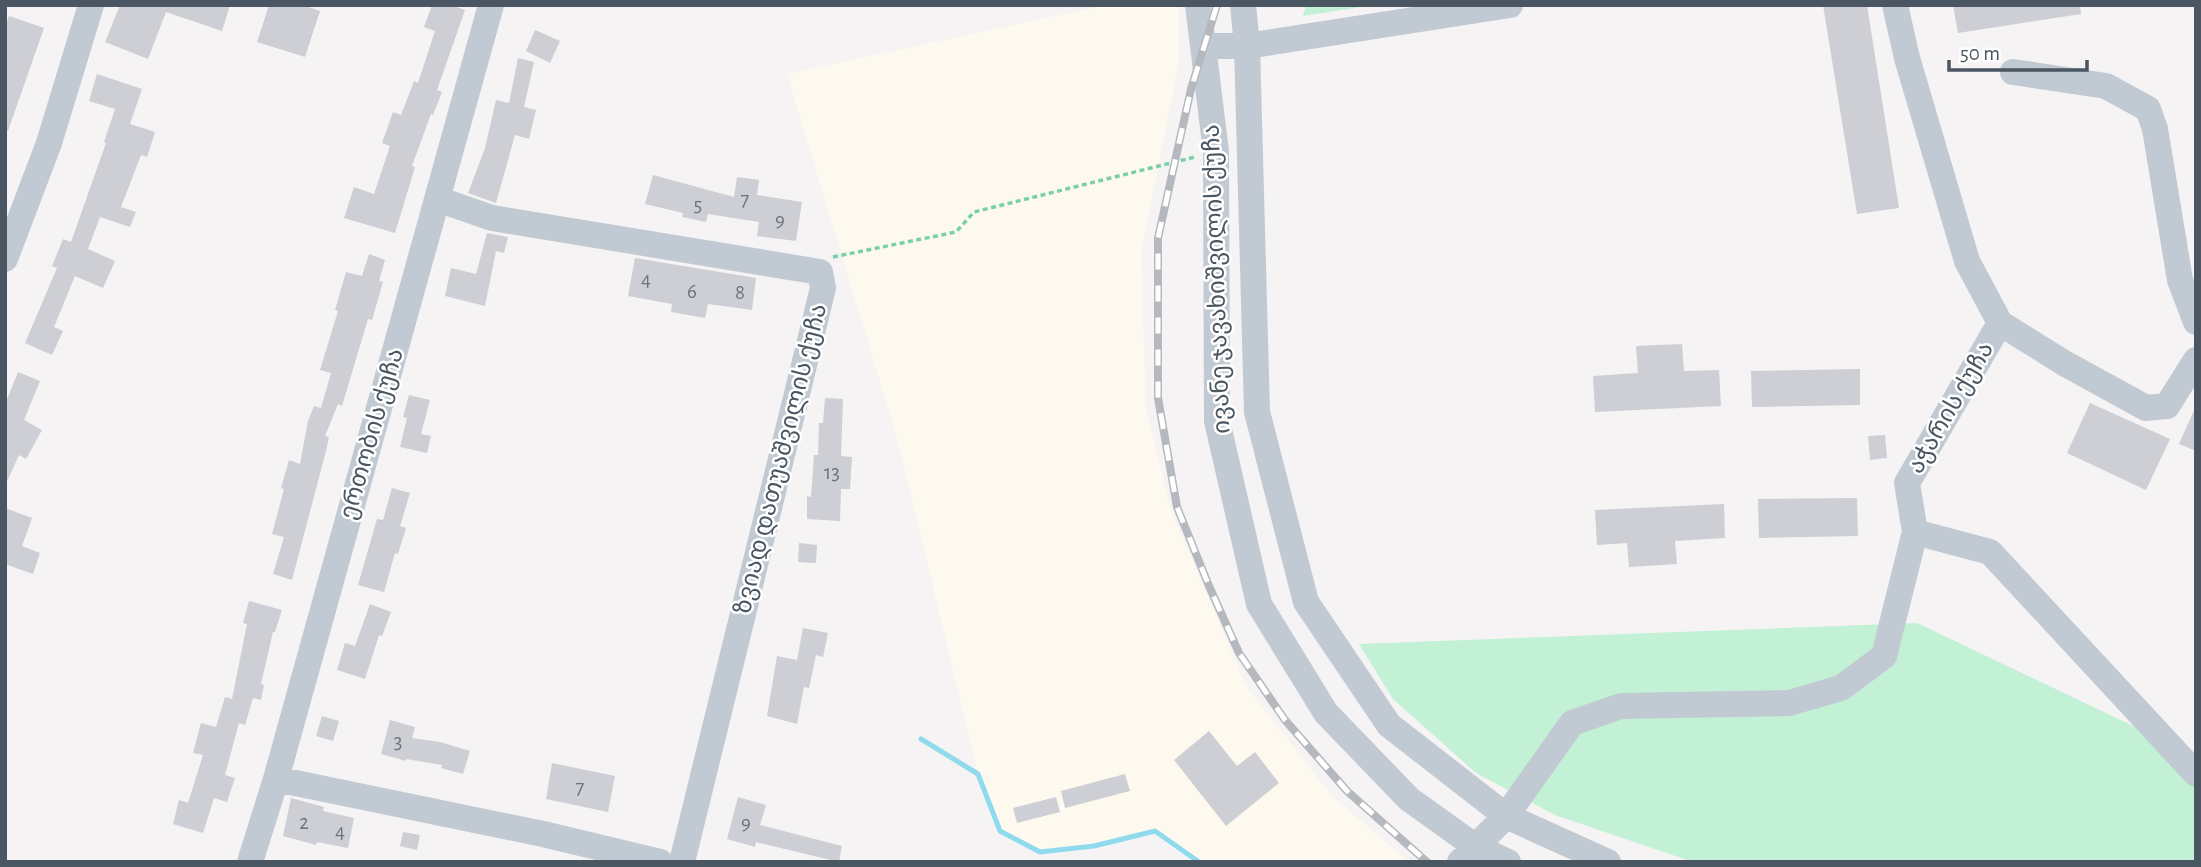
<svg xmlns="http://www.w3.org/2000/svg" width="2201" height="867" font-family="'Alegreya Sans','Noto Sans Georgian',sans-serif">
<rect width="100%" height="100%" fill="#f5f3f3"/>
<path fill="#fdf9ef" d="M1106,5H1179V62L1141,253L1146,408L1170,508L1246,686L1332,796L1409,862H1199L1155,831L1094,846L1040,852L1000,831L978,774L898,442L787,74Z"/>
<path fill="#c3f1d5" d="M1306,5H1374L1303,16Z
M1917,623L2196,756V862H1693L1555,815L1476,773L1393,699L1359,644Z"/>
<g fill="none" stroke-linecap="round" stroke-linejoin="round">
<path stroke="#90daee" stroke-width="5" d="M921,739L978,774L1000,831L1040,852L1094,846L1155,831L1199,862"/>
</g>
<path fill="#cdcfd5" d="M120,5H230L222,31L166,12L148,59L105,42Z
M269,5H303L320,11L305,57L257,42Z
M432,5H451L465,10L437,90L442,92L433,115L431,114L412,166L415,167L395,233L344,218L354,187L374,194L390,146L382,143L393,112L401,115L414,81L418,83L435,31L424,27Z
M1823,5H1867L1899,208L1857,214Z
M1953,5H2080L2081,14L1958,33Z
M9,16L44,28L8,131L5,130V28Z
M535,30L560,41L550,63L526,51Z
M518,58L534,62L524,107L536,110L529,139L515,135L496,203L468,193L485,148L496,100L509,103Z
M97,74L142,89L130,124L155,132L147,157L141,155L121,207L136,212L130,227L100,217L88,249L115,261L103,288L75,276L54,327L63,331L52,355L25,343L57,268L52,266L63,239L71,242L106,143L104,142L115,109L89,101Z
M653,175L734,197L737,177L759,180L757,195L802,202L796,241L757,236L759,222L708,214L706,222L682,217L683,213L645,204Z
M487,233L508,237L504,253L496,251L485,306L445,296L451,268L476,274Z
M369,254L385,260L379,281L383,282L372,320L368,319L342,406L338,404L325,436L329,437L326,451L292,580L273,574L284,537L272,534L284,489L281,488L289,460L300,464L308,421L314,406L321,408L331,373L320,370L338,311L335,310L346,272L362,276Z
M635,258L756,278L752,310L708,304L705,318L671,312L672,304L628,296Z
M1682,344L1684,371L1719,370L1721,406L1595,412L1593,376L1638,373L1636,346Z
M1860,369V405L1752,407L1751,371Z
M18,372L40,381L24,420L42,430L26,459L19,455L5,486V404Z
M409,395L430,400L421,434L431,436L427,453L400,447L407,418L403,417Z
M825,398L843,399L841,456L852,457L850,489H841L840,521L807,519V496L811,497L814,455H818L819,423H823Z
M2090,403L2170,439L2146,490L2067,453Z
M2196,406V451L2179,444Z
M1885,435L1887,458L1870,460L1868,436Z
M392,488L410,493L400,526L406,528L398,554L395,553L384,592L358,585L377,519L383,520Z
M1857,498L1858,536L1759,538L1758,499Z
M1724,504L1725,538L1675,541L1677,564L1629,567L1627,543L1597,545L1595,510Z
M5,508L32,518L22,546L40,553L33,574L5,564Z
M799,543L817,545L816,563L798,562Z
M249,601L282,610L275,632H273L261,684L264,685L261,700L253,698L245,725L239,723L225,775L235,778L227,802L214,798L203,833L173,824L179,800L188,803L203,755L193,753L201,723L216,727L225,697L232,699L247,624L243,623Z
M370,604L391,612L382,636L379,635L365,679L337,670L345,643L355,646Z
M803,628L828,633L823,657L816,655L809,688L804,687L797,724L767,716L777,656L797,660Z
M322,716L339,721L333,741L316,736Z
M390,720L415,727L412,738L440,742L470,751L463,774L441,768L442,765L406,759V761L381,754Z
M1209,731L1237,766L1255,752L1279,783L1226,826L1174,760Z
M552,763L615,776L608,812L546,799Z
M1125,774L1130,791L1065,808L1061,791Z
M738,797L766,805L760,825L842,846L839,862L756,842L755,847L727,839Z
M1056,797L1060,812L1017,823L1013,808Z
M291,798L324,807L323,811L354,818L348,848L317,842L316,845L283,836Z
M403,832L420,835L417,850L400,846Z"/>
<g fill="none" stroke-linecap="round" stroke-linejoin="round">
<path stroke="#7ad0a6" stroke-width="3.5" stroke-dasharray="5 3.5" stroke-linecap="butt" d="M833,257L956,232L974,212L1195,157"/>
<path stroke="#c1cad2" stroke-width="26" d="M1198,5L1216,152L1217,421L1259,604L1326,713L1409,799L1476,847L1508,862
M1243,5L1247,46L1257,412L1306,602L1389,725L1506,816L1608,862
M1895,5L1907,58L1967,261L2000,323L2064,363L2146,408L2167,406L2196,360
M1204,46H1247L1510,5
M2013,72L2106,86L2148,109L2155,129L2180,280L2196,322
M437,199L492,218L820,272L823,288L682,862
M5,259L49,143L91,5
M1915,532L1990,552L2196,774
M276,779L543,834L660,862
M250,862L276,779L491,5
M1460,862L1506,816L1572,723L1621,706L1789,703L1841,688L1884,656L1915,532L1907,483L2000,323"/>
<g stroke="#b5b8bd" stroke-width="8">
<path id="rail" d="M1217,5L1191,89L1158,238V398L1177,507L1209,586L1239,653L1285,720L1347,791L1427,862"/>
</g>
<use href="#rail" stroke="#fff" stroke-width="5" stroke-dasharray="16" stroke-linecap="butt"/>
</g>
<g text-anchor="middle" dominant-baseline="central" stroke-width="5" stroke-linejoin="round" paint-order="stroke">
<g font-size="21" fill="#6b747e">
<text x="745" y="199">7</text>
<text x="698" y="204">5</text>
<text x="780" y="219">9</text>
<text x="646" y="279">4</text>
<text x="692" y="291">6</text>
<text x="740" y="292">8</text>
<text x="832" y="472">13</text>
<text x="398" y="741">3</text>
<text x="580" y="787">7</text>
<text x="304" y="822">2</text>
<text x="746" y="822">9</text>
<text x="340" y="831">4</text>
</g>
<g font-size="24" fill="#4a5661" stroke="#fff">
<text transform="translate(1217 279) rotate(-92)">ივანე ჯავახიშვილის ქუჩა</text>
<text transform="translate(1951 408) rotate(-60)">აჭარის ქუჩა</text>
<text transform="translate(372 434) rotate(-74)">ერთობის ქუჩა</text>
<text transform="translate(781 459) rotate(-76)">ზვიად დათუაშვილის ქუჩა</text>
</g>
</g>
<rect width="2201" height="867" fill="none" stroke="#4a5661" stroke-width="14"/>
<path d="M1949 60v10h138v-10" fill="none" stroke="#4a5661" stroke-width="3.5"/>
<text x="1960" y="60" font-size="21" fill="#4a5661" stroke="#ffffff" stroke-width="5" paint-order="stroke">50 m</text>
</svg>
